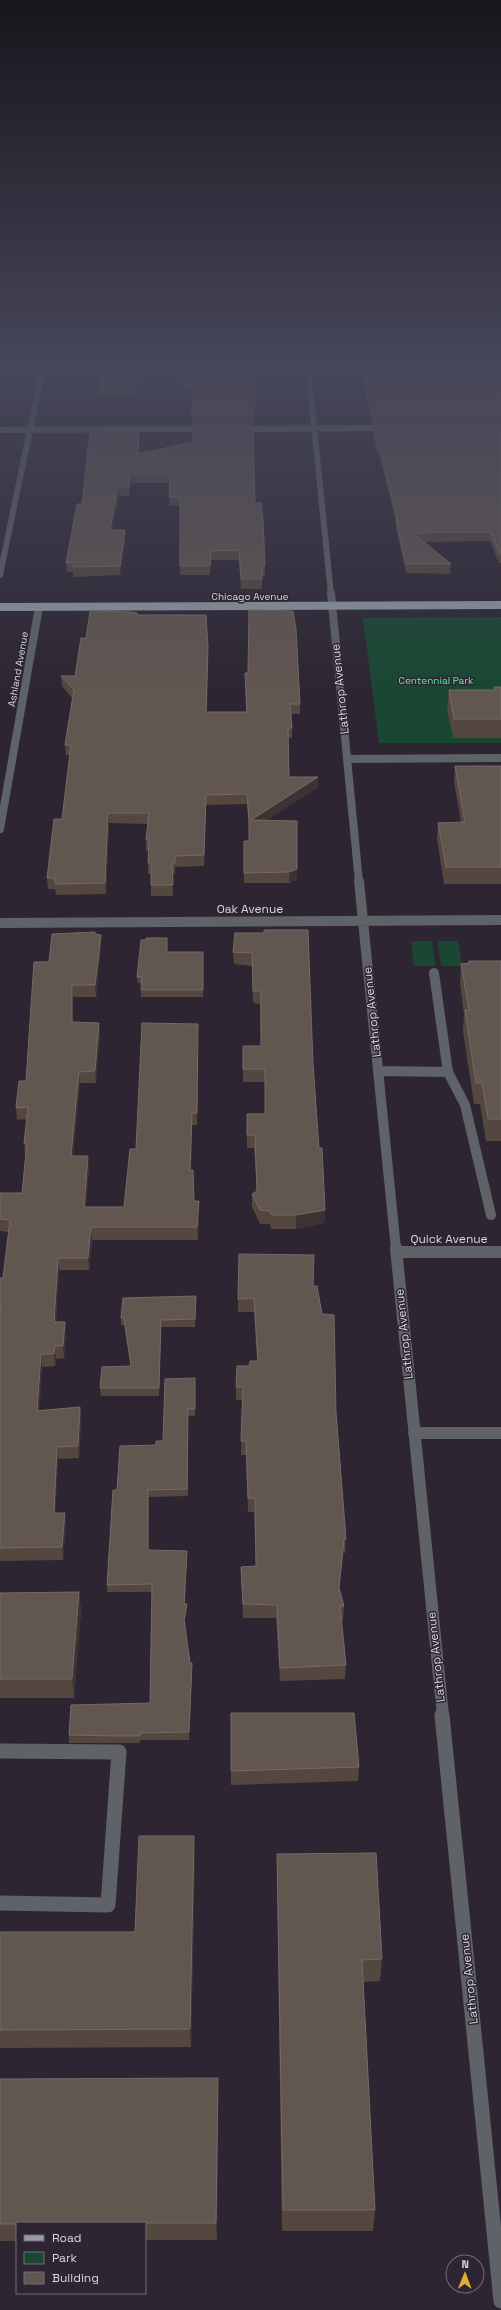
<svg xmlns="http://www.w3.org/2000/svg" width="501" height="2310" font-family="'Space Grotesk',sans-serif">
<rect width="100%" height="100%" fill="#2d2632"/>
<path fill="#194732" d="M501,617V743H379L363,618Z
M411,941H432L436,966H414Z
M437,941H458L462,966H441Z"/>
<g fill="none" stroke-linecap="round" stroke-linejoin="round">
<path stroke="#5f6368" stroke-width="6" d="M308,367L331,594
M241,429L387,428
M0,430L205,429
M0,575L43,367"/>
<path stroke="#5f6368" stroke-width="8" d="M331,593L359,882
M347,759L501,758
M0,829L39,607"/>
<path stroke="#5f6368" stroke-width="10" d="M359,881L396,1249
M0,923L501,920
M434,973L448,1072L465,1105L491,1215
M378,1071L448,1072"/>
<path stroke="#5f6368" stroke-width="12" d="M396,1248L443,1716
M396,1252H501
M414,1433H501"/>
<path stroke="#5f6368" stroke-width="15" d="M442,1715L501,2301
M0,1751L119,1752L108,1905L0,1903"/>
<path stroke="#939ca7" stroke-width="8" d="M0,607L501,605"/>
</g>
<path fill="#53473f" d="M103,367H142L139,389H134L133,395L99,396V387Z
M180,367H259V368H253L255,415H253V424L192,425V389H179V380Z
M361,367H501V424H372Z
M501,424V563H499L490,541L424,542L451,564L450,574L406,573L396,528V522L379,454H377L373,433V425Z
M139,440V454L255,503L265,566V576H262V589H241L239,560H211L210,575H180V506H169L170,483H130L129,496H119L112,530L125,539L120,575L73,577V572H67L66,563L82,504Z
M137,613V615L208,658L207,712H246L245,673L300,704V714H291L292,728V738H288L289,777L318,787L267,820L297,869V880L289,883H244V841H249V828L247,804L206,805L204,866L175,867V874H172L173,896H151V874H148V851H146V840L148,824L109,823L106,894L56,895L55,889H48L47,878L62,819L70,755H66L65,745L72,698L62,686L61,676H75L86,638Z
M494,687H501V738H453L447,708L449,690H494Z
M455,766H501V884H444L437,839L438,823L461,822L454,782Z
M95,932V934L101,946L96,997H73V1022L100,1034L96,1083H80L73,1156L89,1168L86,1207H124L136,1149L198,1024L197,1125H192L191,1170L194,1201H199V1213L198,1240H92L89,1270H59L56,1322L66,1334L64,1358L56,1359L55,1366L42,1367L39,1410L80,1407L81,1420L79,1458L58,1459L55,1513L66,1525L63,1560L0,1561V1278H3L9,1232L0,1231V1193H22L26,1155H25L24,1143L27,1119L17,1120L16,1108L26,1081L49,962Z
M264,933L313,1064L319,1148L325,1210L324,1223L296,1229H271L270,1224H260L252,1207V1194L257,1192L254,1148H247V1114H265V1082H243V1046H261L260,1004L253,1003L252,966L234,964L233,952Z
M167,952H203V997H141V990L142,983H138L137,977Z
M469,961H501V1141H486L480,1104H474L463,1031L464,1015L460,984L461,964L469,963Z
M313,1286L336,1412L346,1539L345,1553H343L339,1590L344,1606L343,1620H341L346,1665L345,1679L280,1681L276,1618H243L241,1567L256,1566L254,1512H248L246,1455H241L242,1400H236V1387L249,1366L257,1361L254,1312H238V1299Z
M196,1296L195,1327H161L159,1396H101L100,1388L131,1366L124,1325H121V1318Z
M195,1378V1416H188V1496L149,1497L148,1550L187,1558L185,1604H187V1611L184,1624L190,1663H192V1670L189,1740H140V1743H69V1735L150,1703L152,1592H107V1585L117,1490L156,1445L163,1441Z
M79,1592L81,1611L74,1698H0V1593Z
M231,1713L359,1767L358,1781L231,1785Z
M195,1854L191,2047L0,2048V1932H135Z
M277,1854L382,1959L380,1981L363,1982L375,2210L373,2231H282L277,1876Z
M0,2079L218,2096L217,2240H145V2223H17V2241H0Z"/>
<path fill="#3e3333" d="M140,367H142L139,389L138,380Z
M133,380L134,389L133,395Z
M253,406H255V415H253Z
M130,474V483L129,496V487Z
M118,487L119,496L111,539L110,530Z
M125,530V539L120,575V566Z
M208,648V658L207,722L206,712Z
M318,777V787L251,831V820Z
M206,795V805L204,866V855Z
M108,813L109,823L106,894L105,883Z
M297,869V880L289,883V872Z
M101,935V946L96,997L95,985Z
M72,985L73,997V1034L72,1022Z
M99,1023L100,1034L96,1083L95,1071Z
M198,1024V1035L197,1125V1113Z
M79,1072L80,1083L72,1168L71,1156Z
M192,1113V1125L190,1182V1170Z
M88,1156L89,1168L85,1220L84,1207Z
M199,1201V1213L198,1240L197,1227Z
M325,1210L324,1223L296,1229V1215Z
M91,1227L92,1240L89,1270L88,1258Z
M58,1258L59,1270L55,1334L54,1322Z
M161,1320V1327L159,1396V1388Z
M65,1322L66,1334L64,1358L63,1346Z
M55,1346L56,1359L55,1366L54,1354Z
M41,1354L42,1367L39,1423L37,1411Z
M80,1407L81,1420L79,1458L78,1446Z
M57,1447L58,1459L55,1525L54,1513Z
M148,1490L149,1497L148,1557Z
M65,1513L66,1525L63,1560L62,1547Z
M344,1539L343,1553L338,1602L339,1588Z
M187,1551V1558L184,1611V1604Z
M79,1592L81,1611L74,1698L72,1679Z
M187,1604V1611L184,1626V1619Z
M192,1663V1670L189,1740V1732Z
M194,1836L195,1854L191,2047L190,2029Z
M218,2078V2096L217,2240L216,2223Z"/>
<path fill="#625650" stroke="#756a66" d="M103,367H140L138,380H133V386L99,387Z
M180,367H253L255,406H253V416H192V380H179Z
M363,367H501V415L372,416Z
M501,424V554H500L490,532L413,533L451,564H406L396,519L398,521L379,445H377L373,425Z
M193,425H253L255,503H261L263,519L265,566H262V579H241L239,550L211,551L210,566H180V497H169L170,474H130L129,487H118L110,530H125L120,566L73,567L74,562L66,563L77,504H82L90,431L139,432L138,454L193,442Z
M249,610L293,611L296,629L300,704H290L292,728H288L289,777H318L251,820L297,821V869L289,872L244,873V841H249V820L247,794L206,795L204,855L175,856V863H172L173,885H151V863H148L149,840H146L149,813H108L105,883L55,884V878H47L54,819H62L71,745H65L74,690L61,676H75L81,638H86L90,611L131,612L137,613V615H206L208,648L206,712H247L245,673H248Z
M494,687H501V719H454L449,690H495Z
M455,766H501V867H446L438,823L465,822Z
M264,930H308L313,1064L319,1148H322L325,1210L296,1215H272L270,1211L260,1210L252,1194L257,1191L255,1135H247V1114H265V1069H243V1046H261V991H253L252,953L233,952L235,933H264Z
M95,932V934L101,935L95,985H72V1022L99,1023L95,1071L79,1072L71,1156H88L84,1207H124L130,1149H136L142,1023L198,1024L197,1113H192L190,1170H193L194,1201H199L197,1227H91L88,1258H58L54,1322H65L63,1346H55L54,1354H41L37,1411L80,1407L78,1446L57,1447L54,1513H65L62,1547L0,1548V1318L1,1301H0V1278H3L10,1220L0,1219V1193H22L27,1143H24L28,1107L16,1108L19,1081H26L34,962H49L52,934Z
M146,938H167V952H203V990H141L142,977H137L141,940H146Z
M469,961H501V1119H488L482,1083H476L465,1010H469L461,964L469,963Z
M239,1254L314,1255L313,1286H317L322,1314L334,1315L336,1412L346,1539H344L339,1588L344,1606H340L346,1665L280,1668L277,1605L243,1604L241,1567L256,1566L255,1498H248L246,1441H241L243,1387H236L237,1366H249L250,1361H258L254,1298L238,1299Z
M196,1296L195,1319L161,1320L159,1388H100L102,1367L131,1366L124,1318H121L123,1298Z
M195,1378V1409H188L187,1489L148,1490V1550L187,1551L184,1604H187L184,1619L190,1663H192L189,1732L140,1733V1736H120L69,1735L71,1705L150,1703L152,1584L107,1585L113,1490H117L120,1446L156,1445V1441H163L165,1379Z
M79,1592L72,1679H0V1593Z
M231,1713H354L359,1767L231,1771Z
M139,1836H194L190,2029L0,2030V1932H135Z
M376,1853L382,1959L362,1960L375,2210H283L277,1854Z
M218,2078L216,2223H17V2224H0V2079Z"/>
<linearGradient id="sky" x2="0" y2="1"><stop stop-color="#19151c"/><stop offset="0.53" stop-color="#46475a"/><stop offset="1" stop-color="#46475a" stop-opacity="0"/></linearGradient>
<rect width="501" height="691" fill="url(#sky)"/>
<g text-anchor="middle" dominant-baseline="central" stroke-width="3" stroke-linejoin="round" paint-order="stroke">
<g font-size="10" fill="#dbd6de" stroke="#2d2632">
<text x="250" y="596">Chicago Avenue</text>
<text transform="translate(18 669) rotate(-80)">Ashland Avenue</text>
</g>
<g font-size="10" fill="#5ef2ae" stroke="#2d2632">
<text x="436" y="680">Centennial Park</text>
</g>
<g font-size="12" fill="#dbd6de" stroke="#2d2632">
<text transform="translate(340 689) rotate(-96)">Lathrop Avenue</text>
<text x="250" y="909">Oak Avenue</text>
<text transform="translate(372 1012) rotate(-96)">Lathrop Avenue</text>
<text x="449" y="1239">Quick Avenue</text>
<text transform="translate(404 1334) rotate(-96)">Lathrop Avenue</text>
<text transform="translate(436 1657) rotate(-96)">Lathrop Avenue</text>
<text transform="translate(469 1979) rotate(-96)">Lathrop Avenue</text>
</g>
</g>
<rect x="16" y="2222" width="130" height="72" fill="#2d2632" stroke="#736c77"/>
<rect x="24" y="2235" width="20" height="6" fill="#939ca7" stroke="#736c77"/>
<text x="52" y="2242" font-size="12" fill="#dbd6de">Road</text>
<rect x="24" y="2252" width="20" height="12" fill="#194732" stroke="#736c77"/>
<text x="52" y="2262" font-size="12" fill="#dbd6de">Park</text>
<rect x="24" y="2272" width="20" height="12" fill="#625650" stroke="#736c77"/>
<text x="52" y="2282" font-size="12" fill="#dbd6de">Building</text>
<g transform="translate(465 2274) rotate(1)"><circle r="19" fill="#2d2632" stroke="#736c77"/>
<path d="M0-3L7 15L0 10L-7 15Z" fill="#e1af34"/>
<text y="-6" font-size="11" font-weight="bold" text-anchor="middle" fill="#dbd6de">N</text>
</g>
</svg>
